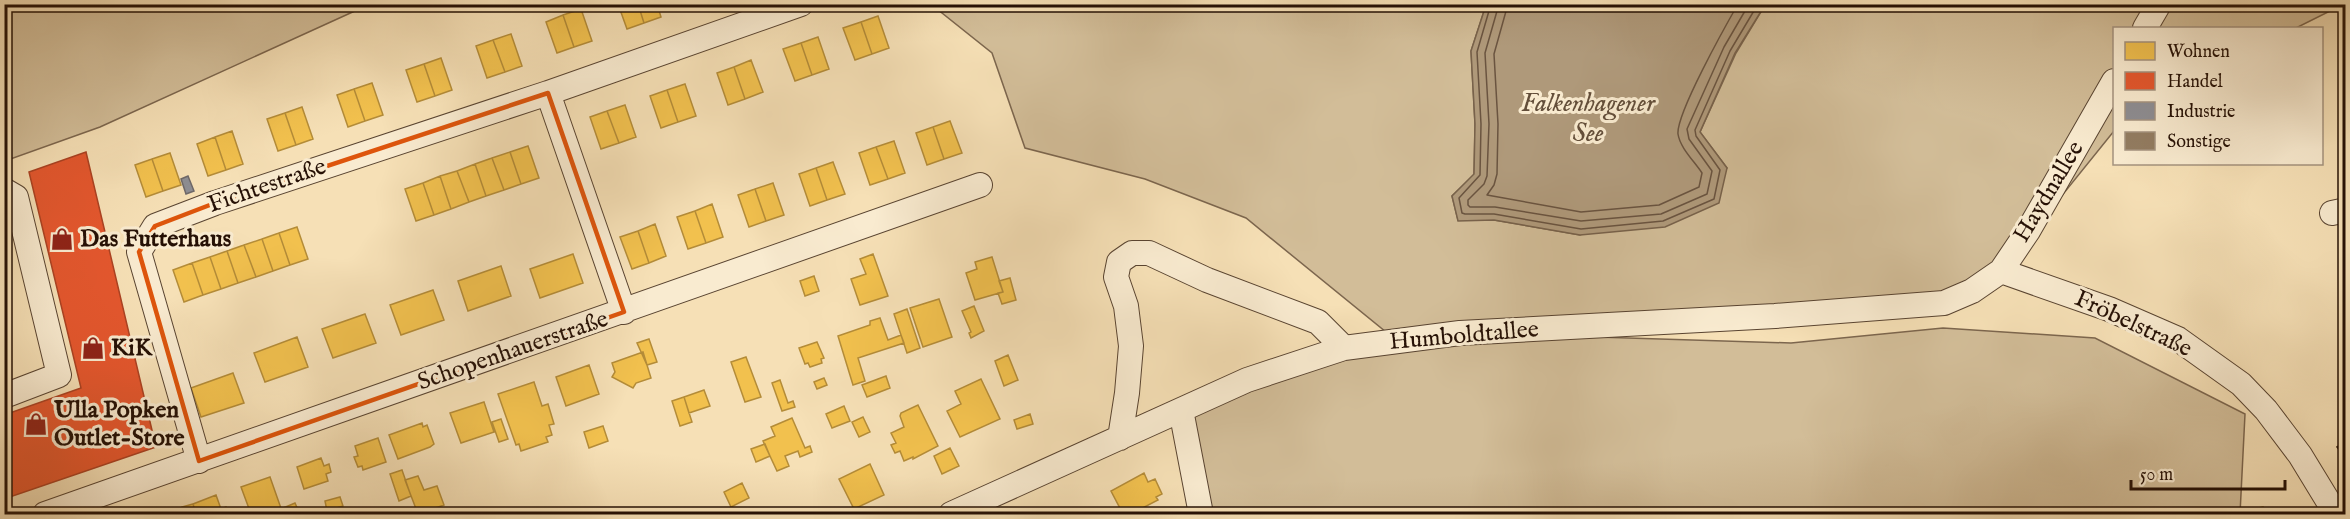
<svg xmlns="http://www.w3.org/2000/svg" width="2350" height="519" font-family="'IM FELL English',serif">
<rect width="100%" height="100%" fill="#f6e0b6"/>
<filter id="stains"><feTurbulence type="fractalNoise" baseFrequency=".00333" numOctaves="4"/><feColorMatrix values="0 0 0 0 .2 0 0 0 0 .09 0 0 0 0 .02 0 0 0 .5 -.17"/></filter>
<radialGradient id="worn" r=".72"><stop offset=".6" stop-color="#630" stop-opacity="0"/><stop offset="1" stop-color="#630" stop-opacity=".3"/></radialGradient>
<path fill="#d2bd98" stroke="#7c664e" stroke-width="1.5" d="M4,5L5,4L368,5L100,127L5,161Z
M932,5H1486L1471,51L1475,124L1474,175L1452,196L1458,220H1494L1580,235L1727,168L1700,132L1736,53L1765,5H2342L2296,28H2114V131L2001,271L1972,291L1471,333L1791,343L1943,328L2095,338L2245,414L2240,514H1201L1181,410L1397,341L1246,218L1145,179L1025,148L992,53Z"/>
<path fill="#af997a" stroke="#78624b" stroke-width="1.5" d="M1486,5H1765L1735,53L1700,132L1727,168L1719,203L1665,227L1580,235L1494,220L1458,221L1452,196L1474,174L1475,124L1471,51Z"/>
<path fill="#f2c14e" stroke="#b48c38" stroke-width="1.5" d="M618,4H638L644,23L627,29Z
M638,4H657L661,17L644,23Z
M581,9L592,41L574,47L563,15Z
M563,15L574,47L557,53L546,22Z
M878,16L889,48L872,54L861,22Z
M861,22L872,54L855,60L843,28Z
M511,34L522,66L505,72L493,40Z
M818,37L829,69L812,75L801,43Z
M493,40L505,72L487,78L476,46Z
M801,43L812,75L795,81L783,49Z
M441,58L452,90L435,96L424,64Z
M751,60L763,92L745,99L734,67Z
M424,64L435,96L417,102L406,70Z
M734,67L745,99L728,105L717,73Z
M372,83L383,115L365,121L354,89Z
M685,84L696,116L678,122L667,90Z
M354,89L365,121L348,127L337,95Z
M667,90L678,122L661,128L650,96Z
M625,105L636,137L619,143L607,111Z
M302,107L313,139L296,145L285,113Z
M607,111L619,143L601,149L590,117Z
M285,113L296,145L278,151L267,119Z
M950,121L962,153L944,159L933,127Z
M933,127L944,159L927,165L916,133Z
M232,131L243,164L226,170L215,137Z
M215,137L226,170L208,176L197,144Z
M894,141L905,173L888,179L876,147Z
M528,146L539,178L521,184L510,152Z
M876,147L888,179L870,185L859,153Z
M510,152L521,184L504,190L492,158Z
M170,153L181,185L163,191L152,159Z
M492,158L504,190L486,196L475,164Z
M152,159L163,191L146,197L135,165Z
M833,162L845,194L827,200L816,168Z
M475,164L486,196L469,202L457,171Z
M816,168L827,200L810,206L799,174Z
M457,171L469,202L451,209L440,176Z
M440,176L451,209L434,215L423,183Z
M423,183L434,215L416,221L405,189Z
M773,183L784,215L766,221L755,189Z
M755,189L766,221L749,227L738,195Z
M712,204L723,237L706,243L695,211Z
M695,211L706,243L688,249L677,217Z
M655,224L666,256L649,263L638,231Z
M297,227L308,259L290,265L279,233Z
M638,231L649,263L632,269L620,237Z
M279,233L290,265L273,271L262,239Z
M262,239L273,271L256,277L244,245Z
M244,245L256,277L238,283L227,251Z
M227,251L238,283L221,289L210,257Z
M573,254L583,283L540,298L530,269Z
M873,254L888,296L860,305L851,279L866,274L860,259Z
M210,257L221,289L203,295L192,263Z
M992,257L1003,292L975,300L966,273L977,269L975,262Z
M192,263L203,295L184,302L173,270Z
M501,266L511,296L468,311L458,281Z
M814,276L819,291L805,296L800,281Z
M1010,278L1016,300L1002,304L998,293L1003,292L999,281Z
M433,290L444,320L401,335L390,305Z
M939,299L952,337L923,347L910,308Z
M974,306L984,331L971,338L969,333L971,332L962,311Z
M907,309L920,348L907,353L894,314Z
M365,314L376,343L333,358L322,329Z
M880,318L888,340L901,335L904,343L858,358L865,381L853,385L838,336L870,325V321Z
M297,337L308,367L265,382L254,353Z
M649,339L657,362L647,365L637,343Z
M817,342L824,358L821,359L822,363L810,367L808,363L805,364L799,348Z
M643,352L651,378L636,383L633,388L612,377L615,372L612,363Z
M1008,355L1018,380L1004,386L995,361Z
M746,357L761,397L745,402L731,362Z
M589,365L599,394L566,406L556,377Z
M233,373L244,403L201,417L191,388Z
M886,376L890,388L867,397L862,385Z
M824,378L827,385L817,389L814,382Z
M981,379L1000,419L960,437L947,411L961,404L955,391Z
M780,380L788,403L793,401L795,407L782,411L772,383Z
M534,382L542,406L548,404L554,424L549,425L552,435L546,437L548,442L521,451L519,444L516,445L498,394Z
M704,390L710,406L689,413L684,397Z
M684,397L692,422L680,426L672,401Z
M484,402L494,432L461,443L450,413Z
M918,405L938,446L913,459V457L904,461L900,451L895,453L891,445L896,443L891,433L904,427L900,416L901,413Z
M844,406L850,421L832,428L826,414Z
M1030,414L1033,424L1017,429L1014,420Z
M863,417L870,432L859,437L852,422Z
M792,418L805,448L810,446L812,452L800,457L798,451L785,456L789,466L777,471L763,441L775,436L771,427Z
M501,419L508,439L499,442L492,422Z
M422,423L423,427L427,425L434,444L430,447L398,459L389,435Z
M603,426L608,441L589,448L584,432Z
M378,438L386,462L363,470L362,466L358,467L354,457L358,456L355,446Z
M765,444L770,456L756,462L751,449Z
M950,448L959,466L942,474L934,456Z
M321,458L324,466L329,464L331,472L326,474L328,481L304,489L297,467Z
M870,464L884,495L854,509L839,479Z
M402,470L411,496L399,501L390,474Z
M1144,473L1148,482L1155,479L1162,494L1156,497L1158,500L1131,514H1123L1111,491Z
M418,476L424,490L437,486L444,505L418,514L405,480Z
M270,477L283,514H251L241,487Z
M742,483L749,498L731,507L724,492Z
M216,495L221,509L226,507L229,514H196L193,504Z
M340,497L343,506L327,511L325,501Z
M295,503L300,514H283L281,509Z
M193,504L196,514H184L182,507Z
M2263,507L2265,514H2251L2250,510Z"/>
<path fill="#e4572e" stroke="#ab4222" stroke-width="1.5" d="M86,152L156,447L4,499V415L81,388L29,172Z"/>
<path fill="#8d8d92" stroke="#6e6868" stroke-width="1.5" d="M188,176L194,191L186,194L181,179Z"/>
<g fill="none" stroke-linecap="round" stroke-linejoin="round">
<path stroke="#6a5440" stroke-width="1.5" d="M1491,4L1477,52L1481,124L1480,175L1459,198L1462,213L1465,214H1494L1581,229L1663,221L1714,199L1720,170L1696,136L1695,130L1730,51L1758,4
M1499,4L1485,53L1489,124L1487,176L1484,184L1468,200V205L1470,207H1495L1581,221L1661,214L1707,194L1712,171L1689,139L1687,129L1724,47L1749,4
M1508,4L1494,54L1498,124L1497,174L1494,185L1487,195L1581,212L1659,205L1699,187L1702,173C1695,162 1680,148 1678,134C1676,114 1726,25 1738,4"/>
</g>
<path fill="#927c61" stroke="#251005" stroke-width="1.5" d="M2346,441V459L2337,447Z"/>
<g fill="none" stroke-linecap="round" stroke-linejoin="round">
<g stroke="#594431" stroke-width="26">
<path id="minor" d="M2145,28L2159,4
M548,93L801,4
M4,190L16,197L59,375L4,396
M2332,213L2346,210
M2001,271L2109,309L2178,339L2241,384L2266,410L2300,455L2336,514
M1181,410L1201,514
M1120,438L1127,393L1131,346L1126,306L1116,277L1119,262L1132,253H1149L1207,280L1318,322L1344,348
M199,461L139,252L155,226L215,203L548,93L624,312
M45,514L980,185
M951,514L1247,380L1344,348L1460,333L1775,316L1944,303L1972,291L2001,271L2028,231L2114,81"/>
</g>
<use href="#minor" stroke="#f9ebd0" stroke-width="24"/>
</g>
<path fill="none" stroke="#de550c" stroke-width="4.5" stroke-linejoin="round" d="M548,93L624,312L199,461L139,252L155,226L215,203Z"/>
<defs>
<g id="shop-bare" transform="scale(1.8)"><path d="M-5-2.5h2.3a2.7 3.5 0 0 1 5.4 0H5L5.5 6h-11ZM-1.5-2.5h3a1.5 2.3 0 0 0-3 0Z" fill="#8f2418" stroke="#f9ebd0" stroke-width="2.5" paint-order="stroke"/></g>
</defs>
<g fill-rule="evenodd">
<use href="#shop-bare" x="62" y="239"/>
<use href="#shop-bare" x="93" y="348"/>
<use href="#shop-bare" x="36" y="424"/>
</g>
<g text-anchor="middle" dominant-baseline="central" stroke-width="6" stroke-linejoin="round" paint-order="stroke">
<g font-size="24" fill="#251005" stroke="#f9ebd0">
<text transform="translate(267 186) rotate(-19)">Fichtestraße</text>
<text transform="translate(2049 192) rotate(-59)">Haydnallee</text>
<text transform="translate(2133 324) rotate(25)">Fröbelstraße</text>
<text transform="translate(1464 336) rotate(-5)">Humboldtallee</text>
<text transform="translate(513 351) rotate(-19)">Schopenhauerstraße</text>
</g>
<g font-size="24" font-weight="bold" fill="#251005" stroke="#f9ebd0" text-anchor="start">
<text x="80" y="239">Das Futterhaus</text>
<text x="111" y="348">KiK</text>
<text x="54" y="410">Ulla Popken<tspan x="54" dy="28">Outlet-Store</tspan></text>
</g>
<g font-size="26" font-style="italic" fill="#634e3a" stroke="#f9ebd0">
<text x="1588" y="103">Falkenhagener<tspan x="1588" dy="30">See</tspan></text>
</g>
</g>
<rect width="2350" height="519" fill="none" stroke="#f6e0b6" stroke-width="24"/>
<rect x="6" y="6" width="2338" height="507" fill="none" stroke="#251005" stroke-width="3"/>
<rect x="12" y="12" width="2326" height="495" fill="none" stroke="#251005" stroke-width="1.5"/>
<rect x="2113" y="27" width="210" height="138" fill="#f9ebd0" stroke="#a4937f" stroke-width="1.5"/>
<rect x="2125" y="42" width="30" height="18" fill="#f2c14e" stroke="#a4937f" stroke-width="1.5"/>
<text x="2167" y="57" font-size="18" fill="#251005">Wohnen</text>
<rect x="2125" y="72" width="30" height="18" fill="#e4572e" stroke="#a4937f" stroke-width="1.5"/>
<text x="2167" y="87" font-size="18" fill="#251005">Handel</text>
<rect x="2125" y="102" width="30" height="18" fill="#8d8d92" stroke="#a4937f" stroke-width="1.5"/>
<text x="2167" y="117" font-size="18" fill="#251005">Industrie</text>
<rect x="2125" y="132" width="30" height="18" fill="#927c61" stroke="#a4937f" stroke-width="1.5"/>
<text x="2167" y="147" font-size="18" fill="#251005">Sonstige</text>
<path d="M2131 480v9h154v-9" fill="none" stroke="#251005" stroke-width="3"/>
<text x="2140" y="480" font-size="18" fill="#251005" stroke="#f9ebd0" stroke-width="4.5" paint-order="stroke">50 m</text>
<rect width="100%" height="100%" filter="url(#stains)"/>
<rect width="100%" height="100%" fill="url(#worn)"/>
</svg>
